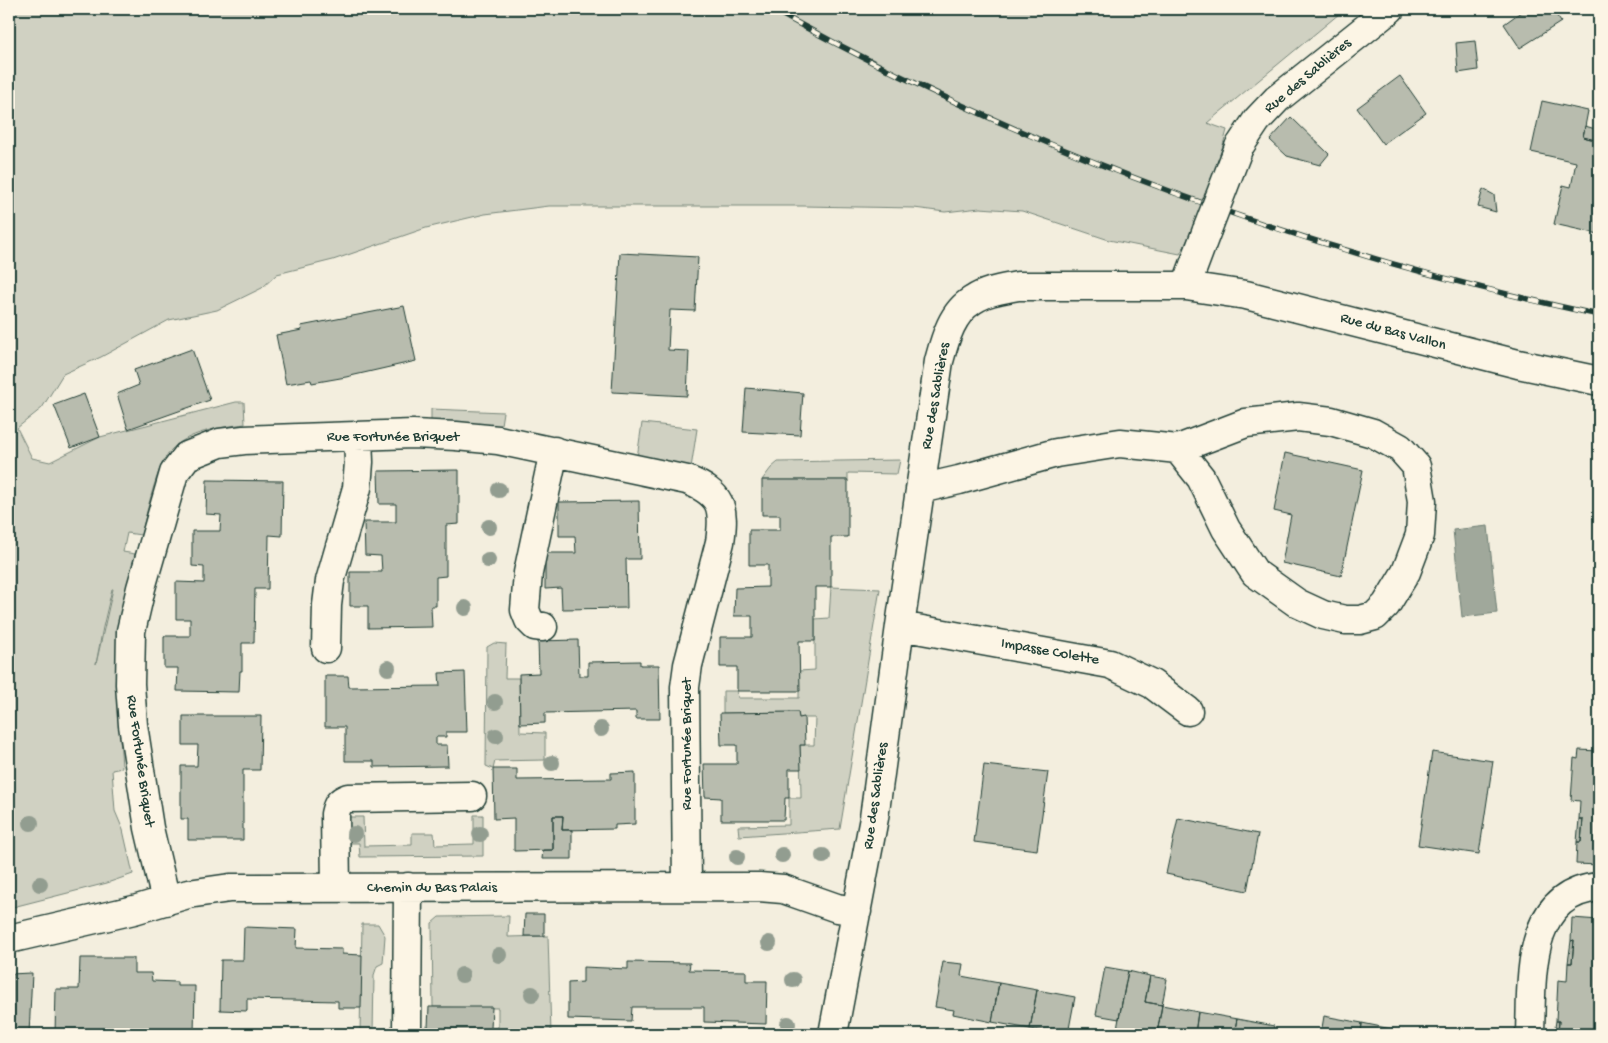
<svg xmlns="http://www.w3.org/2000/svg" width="1608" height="1043" font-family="'Gochi Hand',sans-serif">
<rect width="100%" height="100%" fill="#f3eede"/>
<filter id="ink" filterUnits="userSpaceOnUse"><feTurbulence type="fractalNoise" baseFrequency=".02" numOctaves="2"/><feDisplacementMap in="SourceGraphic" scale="10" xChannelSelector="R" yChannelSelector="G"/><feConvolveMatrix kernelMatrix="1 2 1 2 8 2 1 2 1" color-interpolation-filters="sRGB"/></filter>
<g filter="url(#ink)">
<path fill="#d0d1c2" stroke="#78877b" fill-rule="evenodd" d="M9,9H1345L1207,123L1227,130C1216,173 1202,215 1180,254L1109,240L1022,211L980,208L945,212L914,208L803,206H549L485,214L426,228L333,260L277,274L262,288L217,310L169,320L101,357L63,374L42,408L17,428L32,458L50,462L100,437L236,402H244L245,424C220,427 187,432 170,451C156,467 147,513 141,535L127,533L123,552L135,554L117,689L122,768L112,770L115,811L123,830L133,874L107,883L9,908ZM112,589H113L96,664L103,627Z
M431,409L503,412L500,431L431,423Z
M642,423L697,429L691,468L637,458Z
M900,460L897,474L848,473V480H762L771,468L778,462Z
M831,587L880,589L840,829L739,836L738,826L789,825V798H801L800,745H814L815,718H799L798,712L723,713V691H737L738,698H799V671L815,670V619L829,618Z
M494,643L506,644L505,678H519L520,732L545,733V760L495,761L493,769L486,766L487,647Z
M474,815H483V856L360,857L359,843H347V817H363L364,846L412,845V833H434L435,845L474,844Z
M509,916L508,937L548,936L551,1034H512V1032H498V1008L433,1007L432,923L439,917Z
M362,924H378L385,936L383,963L377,966L374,975L373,1034H360Z"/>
<path fill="#a0a89b" stroke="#6c7d72" d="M1488,526L1497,613L1462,617L1453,530Z"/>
<path fill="#b8bcae" stroke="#1f3d34" d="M1525,9H1552L1561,22L1520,48L1504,24Z
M1475,41L1478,70L1458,73L1456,43Z
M1400,76L1426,113L1383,144L1357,108Z
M1542,101L1588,111L1583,137L1599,141V234L1554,224L1563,185L1571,187L1576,162L1531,152Z
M1291,117L1329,154L1320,165L1287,156L1270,140Z
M1585,126L1599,130V141L1583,137Z
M1483,189L1494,195L1496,212L1478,207Z
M620,253L698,257L695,311L670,310L668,350L689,351L687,396L612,392Z
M404,306L416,361L346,377L312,383L311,380L286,384L276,335L302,330L301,326Z
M192,349L210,400L128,429L117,394L139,385L134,370Z
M746,388L803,393L800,435L743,432Z
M84,394L100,437L71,448L54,405Z
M1285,453L1363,470L1341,576L1282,563L1291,515L1274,511Z
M459,470V524L446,525V576L436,577V606H431L432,627L368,628V606H350V572H382L381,556L365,555L364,522H396V504H379L378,471Z
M207,480L283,481L282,536L269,535L268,589H255L254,643H242V671H240L239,692L177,691L178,668H164V636H190V619H176V582L204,583V567L192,566V531H220L221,515L206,514Z
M762,480H848V537H831V587H815V641H799L800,691H737V667H720V637H752V616H734L735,588L768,587V565H749V530H780V515H762Z
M639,501L640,559H626L627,608L562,609L561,588L545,589V553H576L575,536H559V502Z
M578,640L579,676H588V662L640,661V665H659L660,719H636V711L545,713V723L520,724L519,674L539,673L538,641Z
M465,672L467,732H446V737H436V745H447L448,766L374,767V761H345V727H325V676H348L349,687L440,686L439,673Z
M798,712L799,718L804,717L805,745H800L801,769H789V798H785L784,820H721V798L705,797L704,764H737V745H721L720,713Z
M183,716H261L260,770H243V840H188V819H181V766H197L198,745H183Z
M1579,750L1599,751V865L1576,864L1577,842H1581L1583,819H1579L1580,801L1571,800L1574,758L1578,759Z
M1432,752L1493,761L1479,854L1418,845Z
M984,765L1048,772L1037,850L974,842Z
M493,769H517V780L611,779V773L635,772V824L615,825V829L562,830L563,816H553V850L514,851V818L494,819Z
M553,816H563L562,830H572V859H542L543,850H553Z
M1178,818L1258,834L1247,891L1166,874Z
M1579,819H1583L1581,842H1577Z
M525,914H544V936H524Z
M1572,918L1599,920V1034H1558L1559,1021H1556L1558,980L1567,981L1568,963H1572L1574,940L1571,941Z
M244,927L297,929L296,948L342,949V954L362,955L361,1008H338V1001L247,999V1011L220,1010L221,960H243Z
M1574,940L1572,963H1568L1571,941Z
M80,958H134V973H151L152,981L177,982V986H195L194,1034H173V1031L80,1030V1034H55L56,989H79Z
M628,962L690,963L689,970L746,971V981H767L766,1024L704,1022V1007H632L631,1021L568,1019V983L583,982V967L628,969Z
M943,962L963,964L961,976L999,983L992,1022L953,1014L954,1010L935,1007Z
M1105,967L1128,971L1119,1019L1096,1015Z
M1128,971L1150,976L1145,1002L1162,1005L1157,1034H1116Z
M32,973L29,1034H9V974Z
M1150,976L1167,979L1162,1005L1145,1002Z
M999,983L1037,990L1030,1029L992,1022Z
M1037,990L1075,997L1068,1034L1030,1029Z
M1162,1005L1198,1012L1195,1034H1157Z
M429,1007H492L491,1028H498V1034H426V1026L428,1027Z
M1198,1012L1237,1019L1234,1034H1195Z
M1324,1016L1362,1023L1361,1034H1321Z
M1237,1019L1274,1026L1272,1034H1234Z
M1556,1021H1559L1558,1034H1554Z
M1362,1023L1401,1031L1400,1034H1361Z
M1401,1031L1423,1034H1400Z"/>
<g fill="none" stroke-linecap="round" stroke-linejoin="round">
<g stroke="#1f3d34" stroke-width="31">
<path id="minor" d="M1239,147L1257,120L1277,99L1390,9
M1186,286L1207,230
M920,489L959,480L1056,453L1120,443L1178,449L1201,478L1226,529L1255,573L1297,603L1323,615L1345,620H1360L1375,616L1386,605L1406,572L1420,535L1422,501L1416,466L1400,448L1373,433L1331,421L1298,417L1246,423L1178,449
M900,626L1110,664L1152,684L1188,711
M543,627L535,626L529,620L525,610L528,573L554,451
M326,648L327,605L330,581L357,488L359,462L358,437
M336,888L335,814C337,805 339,801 348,798L472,796
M166,901L149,828L133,725L130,684L131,631L141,588L174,473L187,456L220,443L244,440L413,434L456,436L498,440L687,480C722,494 725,507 720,542L688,665L685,687L687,886
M9,939L134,910L188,894L230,888L759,887L783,889L837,908L857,911
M407,1034L408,887
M833,1034L874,818L900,626L939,361C945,339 952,312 973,300C986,291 1003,289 1018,286H1186L1246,295L1518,364L1599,381
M1530,1034C1532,979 1525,894 1599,887"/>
</g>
<use href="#minor" stroke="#fcf5e5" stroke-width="28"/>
<g stroke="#1f3d34" stroke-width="5.5">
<path id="rail" d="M772,9C1029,152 1312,254 1599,315"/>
</g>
<use href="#rail" stroke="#fcf5e5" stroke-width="4" stroke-dasharray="11" stroke-linecap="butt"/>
<g stroke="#1f3d34" stroke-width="31" stroke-linecap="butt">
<path id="minor-bridge" d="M1207,230L1239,147"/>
</g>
<use href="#minor-bridge" stroke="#fcf5e5" stroke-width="28"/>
</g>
<g fill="#929d90">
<circle cx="499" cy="490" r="8"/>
<circle cx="489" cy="527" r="8"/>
<circle cx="488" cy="560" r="8"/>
<circle cx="465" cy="608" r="8"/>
<circle cx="388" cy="668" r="8"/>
<circle cx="495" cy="702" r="8"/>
<circle cx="601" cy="729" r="8"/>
<circle cx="496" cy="736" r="8"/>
<circle cx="552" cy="763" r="8"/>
<circle cx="31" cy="823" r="8"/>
<circle cx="354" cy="834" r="8"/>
<circle cx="480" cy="834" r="8"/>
<circle cx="782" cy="855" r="8"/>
<circle cx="823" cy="856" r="8"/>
<circle cx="737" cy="857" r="8"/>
<circle cx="40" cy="884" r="8"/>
<circle cx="769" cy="943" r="8"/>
<circle cx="499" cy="955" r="8"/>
<circle cx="462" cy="975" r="8"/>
<circle cx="793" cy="980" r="8"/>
<circle cx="532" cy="994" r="8"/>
<circle cx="788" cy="1024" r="8"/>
</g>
</g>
<g text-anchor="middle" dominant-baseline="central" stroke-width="4.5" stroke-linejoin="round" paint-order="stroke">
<g font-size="15" fill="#1f3d34" stroke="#fcf5e5">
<text transform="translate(1308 76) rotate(-40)">Rue des Sablières</text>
<text transform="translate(1393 332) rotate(15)">Rue du Bas Vallon</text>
<text transform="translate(936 396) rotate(-80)">Rue des Sablières</text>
<text x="393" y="437">Rue Fortunée Briquet</text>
<text transform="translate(1050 652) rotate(10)">Impasse Colette</text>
<text transform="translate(687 744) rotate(-90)">Rue Fortunée Briquet</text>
<text transform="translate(140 761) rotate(82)">Rue Fortunée Briquet</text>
<text transform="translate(876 796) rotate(-82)">Rue des Sablières</text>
<text x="432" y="888">Chemin du Bas Palais</text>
</g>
</g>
<rect width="1608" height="1043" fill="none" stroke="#fcf5e5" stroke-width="30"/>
<rect x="15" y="15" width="1578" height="1013" fill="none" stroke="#1f3d34" stroke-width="2" filter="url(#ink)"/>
</svg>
